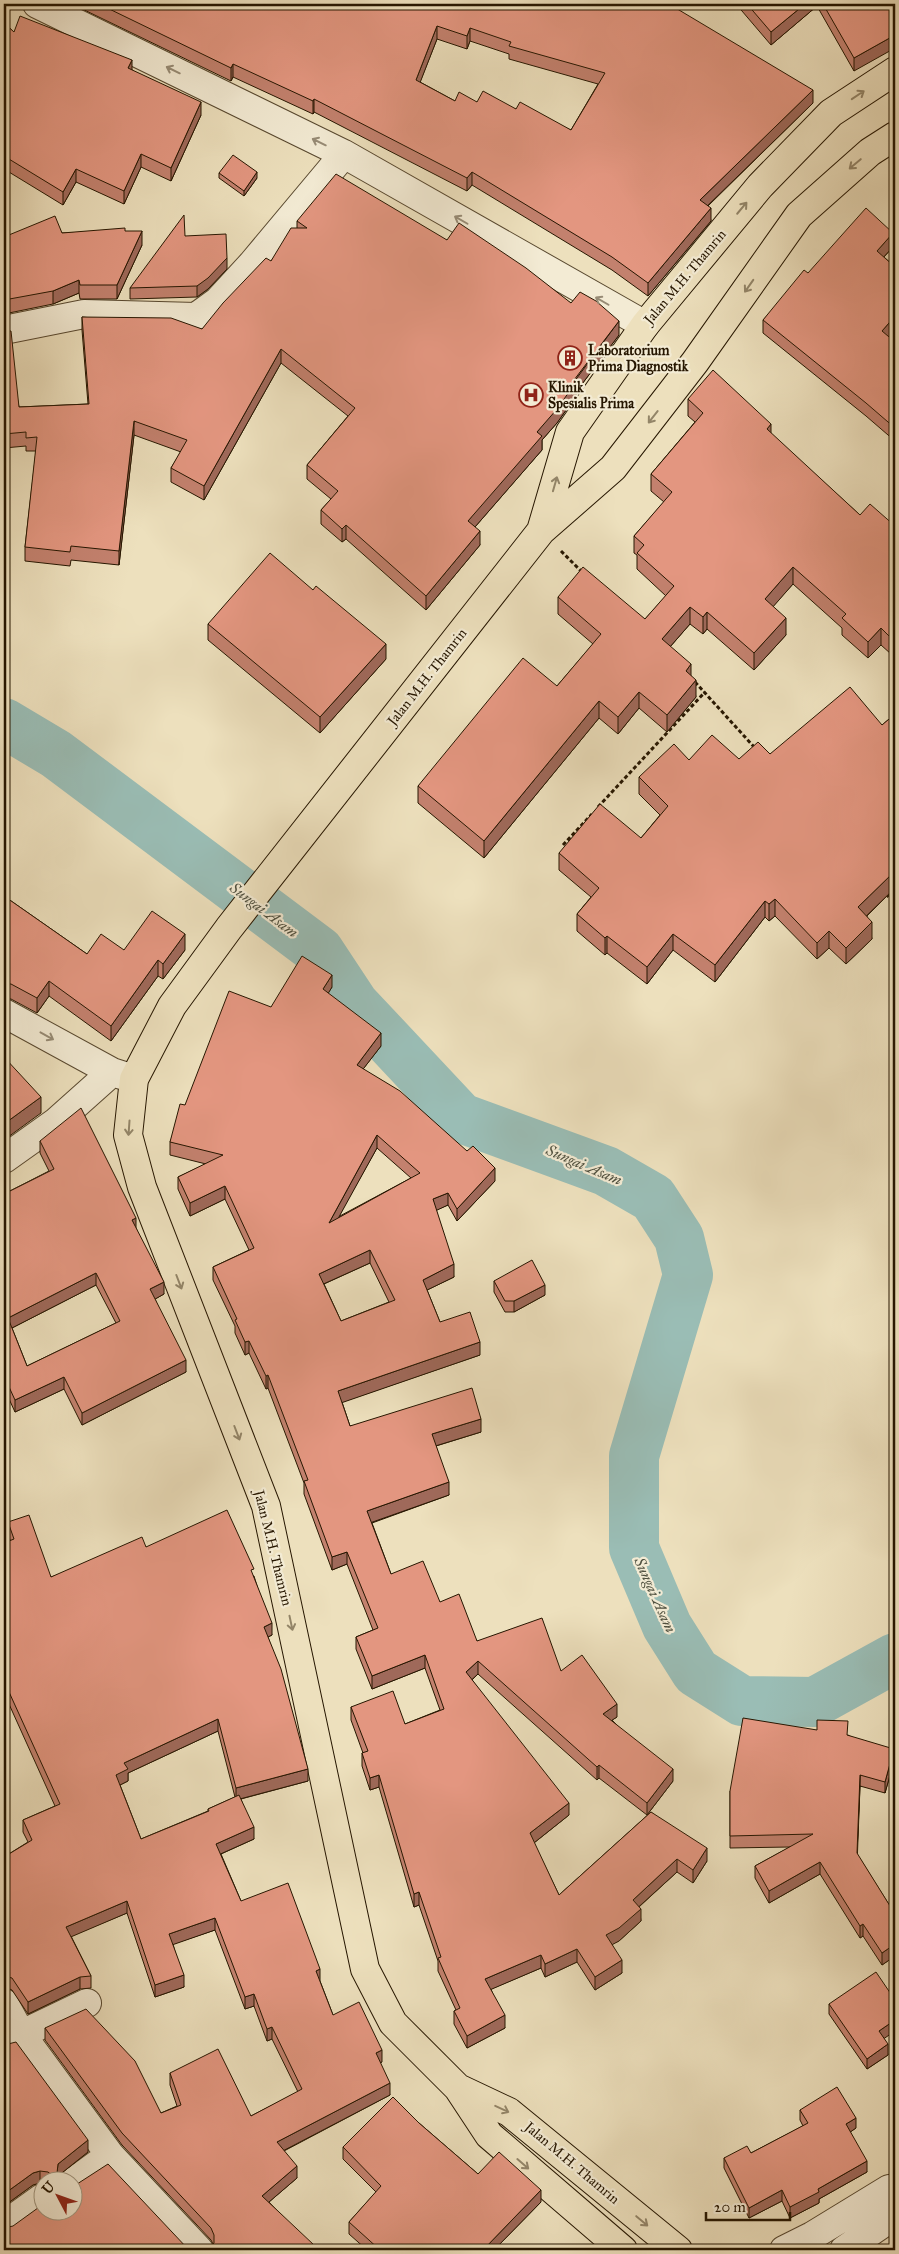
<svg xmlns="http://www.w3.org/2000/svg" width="899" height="2254" font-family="'IM FELL Great Primer',serif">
<rect width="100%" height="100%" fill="#ede0bd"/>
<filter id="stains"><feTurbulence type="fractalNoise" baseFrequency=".004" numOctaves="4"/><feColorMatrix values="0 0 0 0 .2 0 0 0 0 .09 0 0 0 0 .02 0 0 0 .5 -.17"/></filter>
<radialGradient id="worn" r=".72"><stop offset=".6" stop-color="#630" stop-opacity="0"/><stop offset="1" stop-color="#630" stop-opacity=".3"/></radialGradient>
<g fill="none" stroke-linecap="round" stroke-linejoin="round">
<path stroke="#9abdb5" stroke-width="50" d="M4,723L56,754L319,951L354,1004L461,1118L606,1171L653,1198L679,1238L688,1275L634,1456V1548L667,1626L696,1672L742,1701L815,1702L895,1658"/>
<g stroke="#58482f" stroke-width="30">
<path id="minor" d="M37,4L344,154L645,325
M4,330L84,314L196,317L218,301L252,264L344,154
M4,1013L112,1072L134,1079
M4,1159L56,1122L112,1072
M4,2003L21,2034L110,2155L199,2250
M5,2042L87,2003
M72,2183L110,2155
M4,2225L42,2198
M784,2250L812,2236L889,2189L895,2188
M844,2250L895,2215"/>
</g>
<g stroke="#261600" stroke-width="30">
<path id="highway" d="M541,531L570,432L645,325L760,186L831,113L895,71
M458,2088L509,2112L678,2250
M623,2250L489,2135L458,2088L393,2023L365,1969L266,1506L142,1187L128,1135L134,1079L172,1006L229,928L541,531L613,468L695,362L799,215L870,152L895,136"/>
</g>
<path stroke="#261600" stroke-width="3" stroke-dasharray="4 2.5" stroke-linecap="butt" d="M561,551L583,573
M695,682L755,748
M598,807L705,692
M563,845L592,814
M886,894L895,904"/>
<use href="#minor" stroke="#f3ebd4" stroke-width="28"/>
<use href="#highway" stroke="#ede0bd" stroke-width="28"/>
</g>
<path fill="#c3816e" stroke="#261600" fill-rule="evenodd" d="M72,4H669L813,103L708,206L711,221L648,296L612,270L472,185L467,191L314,112L313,114L233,77L231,81ZM437,39L467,49L470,41L509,54V59L598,84L571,130L516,109L477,102L455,101L420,82Z
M736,4H895L854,71L817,6L771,45Z
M4,23L14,32L132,70L201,115L171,181L141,167L124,204L76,182L63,205L4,169Z
M219,173L257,178L244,196L219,178Z
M297,221L447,240L571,303L619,335L576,392V396L557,423L542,440V450L475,527L480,545L426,610L346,539L342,542L321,524V510L331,499L307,479V465L348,416L281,363L204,500L171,482V468L181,452L134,435L119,565L71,560L70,566L25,561V547L36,451H26V446L4,448V331L19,407L88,404L82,330V317L202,329L271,261L297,228Z
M125,231L142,245L117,299H80L79,293L53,304L4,314V237L62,233Z
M185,236L227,269L208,289L197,297L130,299V288Z
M893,247L884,257L895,267V329L889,337L895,342V441L866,416L763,333V320L808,273Z
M688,399L771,434L860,515L895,526L891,654L881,645L868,658L842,635V628L793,584L773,606L786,635L754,670L707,629L703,634L690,624L670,647L691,676L696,697L667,732L639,708L618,734L599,718L484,858L418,803V786L557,686L593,644L558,614V597L645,619L666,596L637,569V555L634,553V536L664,502L651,491V474L695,422L688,416Z
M313,590L386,659L320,733L208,640V624Z
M895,714V888L867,916L872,939L846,964L829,948L817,959L775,916L769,921L765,917L715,982L673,950L647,984L607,953L605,955L577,931V914L591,897L559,870V853L641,838L660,815L639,794V777L689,760L739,759L770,754L882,725Z
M4,896L87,954L124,950H185L163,979L158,976L111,1041L49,996L37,1013L11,999H4Z
M332,987L328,993L381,1046L363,1069L495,1181L457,1221L448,1205L436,1210L454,1277L427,1290L440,1322L480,1355L342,1402L350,1426L481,1432L436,1446L449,1495L372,1523L391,1574L440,1602L477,1641L561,1671L617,1717L612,1720L673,1781L647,1815L599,1778L597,1780L478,1674L472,1680L569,1815L534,1843L559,1895L651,1812L707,1861L693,1883L677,1872L639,1907L641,1921L619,1941L612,1944L622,1973L595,1990L577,1962L545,1977L541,1968L491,1989L505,2028L467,2048L454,2024V2011L456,2010L438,1971V1961L419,1905L414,1907L379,1787L370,1790L362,1766V1753H363L351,1720V1707L405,1724L440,1710L425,1668L372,1689L356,1649V1637L373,1630L347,1564L332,1570L304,1494V1483L268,1388L266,1389L249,1353L245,1355L235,1333V1326L213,1280V1267L249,1250L225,1199L190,1216L178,1189V1177L206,1164L170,1155V1142L185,1105L271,1007ZM377,1148L411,1178L338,1217ZM370,1263L389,1302L341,1321L324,1284Z
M40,1141L136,1228L164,1294L155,1299L186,1372L82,1425L64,1389L15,1412L4,1388V1194L49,1171L40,1153ZM96,1285L116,1323L27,1366L12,1328Z
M494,1281L545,1295L514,1312H505L494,1292Z
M8,1522L51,1577L146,1547L254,1576L272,1635L268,1637L308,1781L241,1799L254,1839L221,1854L241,1901L320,1981L333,2015L382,2062L380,2063L390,2095L284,2151L297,2178L269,2202L314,2250H209L213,2244L211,2240L122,2145L45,2040V2028L161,2113L177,2106L170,2085V2073L251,2116L298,2092L272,2039L267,2041L254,2006L245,2009L215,1930L173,1944L184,1987L155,1997L127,1913L71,1936L91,1976V1988L80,1989L28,2014L12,1990L5,1987L4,1857L28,1842L23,1832V1820L55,1806L4,1693V1543L10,1540L8,1534ZM218,1731L235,1797L208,1809V1811L141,1839L120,1785L128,1781V1773Z
M848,1735L894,1761L885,1793L860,1786L857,1854L895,1914V1956L882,1965L863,1936L860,1938L820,1874L769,1903L755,1878V1866L790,1847L730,1848V1791Z
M829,2004L884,2039L888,2055L867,2069L829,2014Z
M4,2045L88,2152L58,2176L61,2182H42V2183H40L33,2185L4,2206Z
M800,2110L856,2128L850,2132L867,2172L819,2199V2203L790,2218L782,2201L749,2218L724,2168V2158L751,2153L803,2126L800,2120Z
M419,2123L478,2174L541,2202L494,2250H367L349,2234V2222L376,2192L343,2159V2147Z"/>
<path fill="#9f695a" stroke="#261600" d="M805,4H817V6L771,45V32Z
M437,26V39L416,93V80Z
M470,28V41L467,49V36Z
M895,35V48L854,71V58Z
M132,60V73L128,68Z
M233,64V77L231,81V68Z
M813,90V103L700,213V200Z
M314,99V112L313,114V101Z
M201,102V115L171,181V168Z
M141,154V167L124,204V191Z
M76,169V182L63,205V192Z
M257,172V178L244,196V191Z
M472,172V185L467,191V178Z
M711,208V221L648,296V283Z
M142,231V245L117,299V285Z
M893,233V247L877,264V251Z
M227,258V269L208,289L197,297V286Z
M79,280V293L53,304V291Z
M895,316V329L882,344V331Z
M619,321V335L576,392V396L557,423L542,440V450L468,535V521L537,432Z
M281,349V363L204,500V486Z
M134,421V435L119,565V551Z
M771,424V441L767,429Z
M346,525V539L342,542V529Z
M480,531V545L426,610V596Z
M793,567V584L765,616V599Z
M690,607V624L662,656V639Z
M707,612V629L703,634V617Z
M786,618V635L754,670V653Z
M881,628V645L868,658V642Z
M895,633V650L891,654V638Z
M386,644V659L320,733V717Z
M691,664V681L686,671Z
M696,680V697L667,732V715Z
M639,692V708L618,734V717Z
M599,701V718L484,858V841Z
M895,871V888L858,924V907Z
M775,899V916L769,921V904Z
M765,901V917L715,982V965Z
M872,922V939L846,964V948Z
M829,931V948L817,959V943Z
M185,934V950L163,979V964Z
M673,934V950L647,984V967Z
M607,936V953L605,955V938Z
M158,960V976L111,1041V1026Z
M332,975V987L323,1002V989Z
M49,981V996L37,1013V998Z
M381,1033V1046L357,1077V1065Z
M41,1097V1113L4,1140V1124Z
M377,1135V1148L329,1235V1223Z
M495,1168V1181L457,1221V1209Z
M225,1186V1199L190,1216V1203Z
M448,1193V1205L433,1212V1199Z
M136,1218V1230L132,1220Z
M370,1250V1263L319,1286V1274Z
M454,1264V1277L423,1292V1280Z
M96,1273V1285L8,1330V1318Z
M164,1282V1294L150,1302V1289Z
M545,1285V1295L514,1312V1301Z
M249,1341V1353L245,1355V1342Z
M480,1342V1355L338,1404V1391Z
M186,1360V1372L82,1425V1413Z
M268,1375V1388L266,1389V1376Z
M64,1377V1389L15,1412V1400Z
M481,1419V1432L432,1447V1434Z
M449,1482V1495L367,1524V1511Z
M347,1552V1564L332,1570V1557Z
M272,1623V1635L264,1639V1627Z
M425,1655V1668L372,1689V1676Z
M478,1661V1674L466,1685V1672Z
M617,1704V1717L603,1726V1714Z
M218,1719V1731L128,1773V1781L116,1787V1775L124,1763Z
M894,1749V1761L885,1793V1782Z
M599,1765V1778L597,1780V1767Z
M308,1769V1781L236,1800V1788Z
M673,1769V1781L647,1815V1803Z
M379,1775V1787L370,1790V1778Z
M860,1775V1786L857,1865V1853Z
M569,1803V1815L530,1846V1833Z
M254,1827V1839L216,1856V1844Z
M707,1848V1861L693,1883V1870Z
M677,1859V1872L633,1912V1900Z
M820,1862V1874L769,1903V1891Z
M419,1892V1905L414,1907V1894Z
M127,1901V1913L66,1939V1927Z
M641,1909V1921L619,1941L606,1948V1935Z
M215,1918V1930L169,1946V1934Z
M863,1924V1936L860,1938V1926Z
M895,1944V1956L882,1965V1953Z
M577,1949V1962L545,1977V1964Z
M541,1955V1968L485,1992V1979Z
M622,1960V1973L595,1990V1977Z
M320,1969V1981L316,1983V1971Z
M5,1975V1987L4,1988V1976Z
M184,1975V1987L155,1997V1985Z
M80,1977V1989L28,2014V2002Z
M254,1994V2006L245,2009V1997Z
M505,2015V2028L467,2048V2036Z
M895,2020V2031L879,2042V2031Z
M272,2027V2039L267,2041V2029Z
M888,2044V2055L867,2069V2059Z
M382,2050V2062L376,2065V2053Z
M390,2083V2095L277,2154V2142Z
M856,2118V2128L846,2135V2124Z
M88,2140V2152L58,2176L57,2173L58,2164Z
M867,2161V2172L819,2199V2203L790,2218V2207L818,2189Z
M297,2166V2178L262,2208V2196Z
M40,2171V2183L33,2185L4,2206V2194L33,2173Z
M541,2190V2202L494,2250H483Z
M782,2190V2201L749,2218V2208Z
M314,2245V2250H309Z"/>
<path fill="#e39680" stroke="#261600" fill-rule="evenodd" d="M99,4H669L813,90L700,200L711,208L648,283L612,257L472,172L467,178L314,99L313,101L233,64L231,68ZM437,26L467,36L470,28L511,42L509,46L605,73L571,130L520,102L516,109L483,91L477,102L459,92L455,101L416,80Z
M747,4H805L771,32Z
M823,4H895V35L854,58Z
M20,16L132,60L128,68L201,102L171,168L141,154L124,191L76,169L63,192L4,156V23L14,32Z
M233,155L257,172L244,191L219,173Z
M336,174L447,240L459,223L526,268L571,303L580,292L596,301L619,321L574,380L576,382L557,409L537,432L542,436L468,521L480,531L426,596L346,525L342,529L321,510L338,491L307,465L355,408L281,349L204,486L171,468L187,440L134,421L119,551L71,546L70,552L25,547L37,437L26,438V432L4,434V331H11L19,407L89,404L82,317L171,318L202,329L223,303L266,258L271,261L291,228H307L297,221Z
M866,208L893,233L877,251L895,267V316L882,331L895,342V428L866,403L763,320L804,270L808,273Z
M184,215L185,236L226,234L227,258L208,278L197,286L130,288Z
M55,216L62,233L125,228V231H142L117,285H80L79,280L53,291L4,300V237Z
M713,370L771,424L767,429L860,515L870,504L895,526V633L891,638L881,628L868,642L842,618L846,614L793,567L765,599L786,618L754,653L707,612L703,617L690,607L662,639L691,664L686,671L696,680L667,715L639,692L618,717L599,701L484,841L418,786L523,658L557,686L601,634L558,597L583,567L645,619L674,586L637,553L644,545L634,536L672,492L651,474L703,413L688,399Z
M270,553L313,590L316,586L386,644L320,717L208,624Z
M850,687L882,725L895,714V871L858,907L872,922L846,948L829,931L817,943L775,899L769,904L765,901L715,965L673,934L647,967L607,936L605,938L577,914L599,888L559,853L600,804L641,838L668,806L639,777L674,744L689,760L712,735L739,759L758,742L770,754Z
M4,896L87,954L101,934L124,950L152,911L185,934L163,964L158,960L111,1026L49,981L37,998L11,984H4Z
M302,956L332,975L323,989L381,1033L357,1065L400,1091L467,1151L473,1146L495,1168L457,1209L448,1193L433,1199L454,1264L423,1280L440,1322L470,1312L480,1342L338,1391L350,1426L472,1388L481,1419L432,1434L449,1482L367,1511L391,1574L423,1561L440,1602L459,1594L477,1641L542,1618L561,1671L582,1655L617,1704L603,1714L673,1769L647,1803L599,1765L597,1767L478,1661L466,1672L569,1803L530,1833L559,1895L651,1812L707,1848L693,1870L677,1859L633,1900L641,1909L619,1928L606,1935L622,1960L595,1977L577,1949L545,1964L541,1955L485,1979L505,2015L467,2036L454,2011L460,2008L438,1958L441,1957L419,1892L414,1894L379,1775L370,1778L362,1753L368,1751L351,1707L393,1691L405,1724L444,1709L425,1655L372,1676L356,1637L378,1628L347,1552L332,1557L304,1481L308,1480L268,1375L266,1376L249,1341L245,1342L235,1320L237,1319L213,1267L254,1248L225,1186L190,1203L178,1177L223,1155L170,1142L180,1104L185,1105L229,991L271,1007ZM377,1135L420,1173L329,1223ZM370,1250L395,1300L341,1321L319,1274Z
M4,1057L41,1097L4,1124Z
M81,1108L136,1218L132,1220L164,1282L150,1289L186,1360L82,1413L64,1377L15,1400L4,1376V1194L54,1169L40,1141ZM96,1273L120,1321L27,1366L8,1318Z
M532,1260L545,1285L514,1301H505L494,1281Z
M227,1510L254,1569L251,1570L272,1623L264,1627L281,1669L308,1769L236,1788L218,1719L124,1763L128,1769L116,1775L141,1839L209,1811L208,1809L239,1795L254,1827L216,1844L241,1901L288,1883L320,1969L316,1971L333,2015L359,2002L382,2050L376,2053L390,2083L277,2142L297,2166L262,2196L314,2245L309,2250H208L214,2243V2235L211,2228L122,2133L45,2028L86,2009L135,2061L161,2113L181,2105L170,2073L218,2049L251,2116L302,2089L272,2027L267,2029L254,1994L245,1997L215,1918L169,1934L184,1975L155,1985L127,1901L66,1927L91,1976L80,1977L28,2002L12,1978L4,1976V1857L32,1840L23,1820L60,1804L4,1681V1543L14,1539L8,1522L29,1515L51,1577L142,1537L146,1547Z
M743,1718L817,1730V1720L848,1721L847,1735L894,1749L885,1782L860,1775L857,1853L895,1914V1944L882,1953L863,1924L860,1926L820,1862L769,1891L755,1866L813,1834L730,1836V1791Z
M876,1972L895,2000V2020L879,2031L888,2044L867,2059L829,2004Z
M16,2042L88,2140L58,2164L57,2173L60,2181L61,2182H56L54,2177L48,2172L40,2171L33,2173L4,2194V2045Z
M837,2087L856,2118L846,2124L867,2161L818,2189L819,2192L790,2207L782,2190L749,2208L724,2158L747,2146L751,2153L808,2123L800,2110Z
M393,2097L419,2123L478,2174L499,2152L541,2190L483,2250H380L349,2222L381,2186L343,2147Z
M108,2164L188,2249L190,2250H4V2228L13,2226L42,2205V2212H72V2186H74Z"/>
<defs><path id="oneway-shaft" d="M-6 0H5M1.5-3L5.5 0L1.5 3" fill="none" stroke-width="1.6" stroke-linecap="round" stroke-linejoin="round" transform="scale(1.25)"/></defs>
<g stroke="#978b75">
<use href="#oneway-shaft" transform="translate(173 70) rotate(-154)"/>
<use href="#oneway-shaft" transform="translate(319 142) rotate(-154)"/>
<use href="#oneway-shaft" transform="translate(461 220) rotate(-150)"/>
<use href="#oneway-shaft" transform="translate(602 301) rotate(-150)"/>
<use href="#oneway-shaft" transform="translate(47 1036) rotate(29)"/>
</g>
<g stroke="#938568">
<use href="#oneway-shaft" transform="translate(858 95) rotate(-34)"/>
<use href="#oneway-shaft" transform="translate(855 164) rotate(140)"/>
<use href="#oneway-shaft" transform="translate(742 208) rotate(-50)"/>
<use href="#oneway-shaft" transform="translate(749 286) rotate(125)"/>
<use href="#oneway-shaft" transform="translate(653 417) rotate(128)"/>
<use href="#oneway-shaft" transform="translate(555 484) rotate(-74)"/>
<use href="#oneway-shaft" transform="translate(129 1128) rotate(94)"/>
<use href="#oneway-shaft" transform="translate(179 1282) rotate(69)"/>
<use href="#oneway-shaft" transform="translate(237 1433) rotate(69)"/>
<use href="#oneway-shaft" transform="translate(291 1623) rotate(78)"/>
<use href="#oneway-shaft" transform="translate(502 2109) rotate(25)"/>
<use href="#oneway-shaft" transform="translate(523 2164) rotate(41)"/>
<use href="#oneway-shaft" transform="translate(642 2221) rotate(40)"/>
</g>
<defs>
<g id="building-ring" transform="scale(1.25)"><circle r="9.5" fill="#f3ebd4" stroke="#8f2418" stroke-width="1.5"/><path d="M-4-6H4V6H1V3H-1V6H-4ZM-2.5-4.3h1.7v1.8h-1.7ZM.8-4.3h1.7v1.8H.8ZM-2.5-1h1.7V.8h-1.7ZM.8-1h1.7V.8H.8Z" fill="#8f2418"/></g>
<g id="hospital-ring" transform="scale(1.25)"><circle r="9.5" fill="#f3ebd4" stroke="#8f2418" stroke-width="1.5"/><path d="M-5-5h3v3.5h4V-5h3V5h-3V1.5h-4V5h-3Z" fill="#8f2418"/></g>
</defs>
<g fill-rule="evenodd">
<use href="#building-ring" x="570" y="358"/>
<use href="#hospital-ring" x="531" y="395"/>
</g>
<g text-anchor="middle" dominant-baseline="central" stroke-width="4.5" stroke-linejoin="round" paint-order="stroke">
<g font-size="14" fill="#261600" stroke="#f3ebd4">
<text transform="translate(685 277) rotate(-50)">Jalan M.H. Thamrin</text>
<text transform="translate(427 677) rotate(-52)">Jalan M.H. Thamrin</text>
<text transform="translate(273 1548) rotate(76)">Jalan M.H. Thamrin</text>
<text transform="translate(572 2163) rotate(40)">Jalan M.H. Thamrin</text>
</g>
<g font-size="14" font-weight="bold" fill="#261600" stroke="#f3ebd4" text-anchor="start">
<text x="588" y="350">Laboratorium<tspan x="588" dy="16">Prima Diagnostik</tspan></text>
<text x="548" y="387">Klinik<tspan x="548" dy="16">Spesialis Prima</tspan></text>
</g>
<g font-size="15" font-style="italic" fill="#4f503f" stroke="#f3ebd4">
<text transform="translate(264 910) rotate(37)">Sungai Asam</text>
<text transform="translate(584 1165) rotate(23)">Sungai Asam</text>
<text transform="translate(655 1595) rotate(66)">Sungai Asam</text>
</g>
</g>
<rect width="899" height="2254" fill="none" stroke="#ede0bd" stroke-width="20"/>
<rect x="5" y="5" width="889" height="2244" fill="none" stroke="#261600" stroke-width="2.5"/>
<rect x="10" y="10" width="879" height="2234" fill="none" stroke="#261600"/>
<g transform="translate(58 2196) rotate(311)"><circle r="24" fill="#f3ebd4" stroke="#a1967f"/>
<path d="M0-4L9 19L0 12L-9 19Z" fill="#8f2418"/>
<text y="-8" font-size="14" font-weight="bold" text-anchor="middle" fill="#261600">U</text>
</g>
<path d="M706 2212v8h84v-8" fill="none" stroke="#261600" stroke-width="2.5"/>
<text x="714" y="2212" font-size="15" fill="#261600" stroke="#f3ebd4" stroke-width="4" paint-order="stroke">20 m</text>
<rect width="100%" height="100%" filter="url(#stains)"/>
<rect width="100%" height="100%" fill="url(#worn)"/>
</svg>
